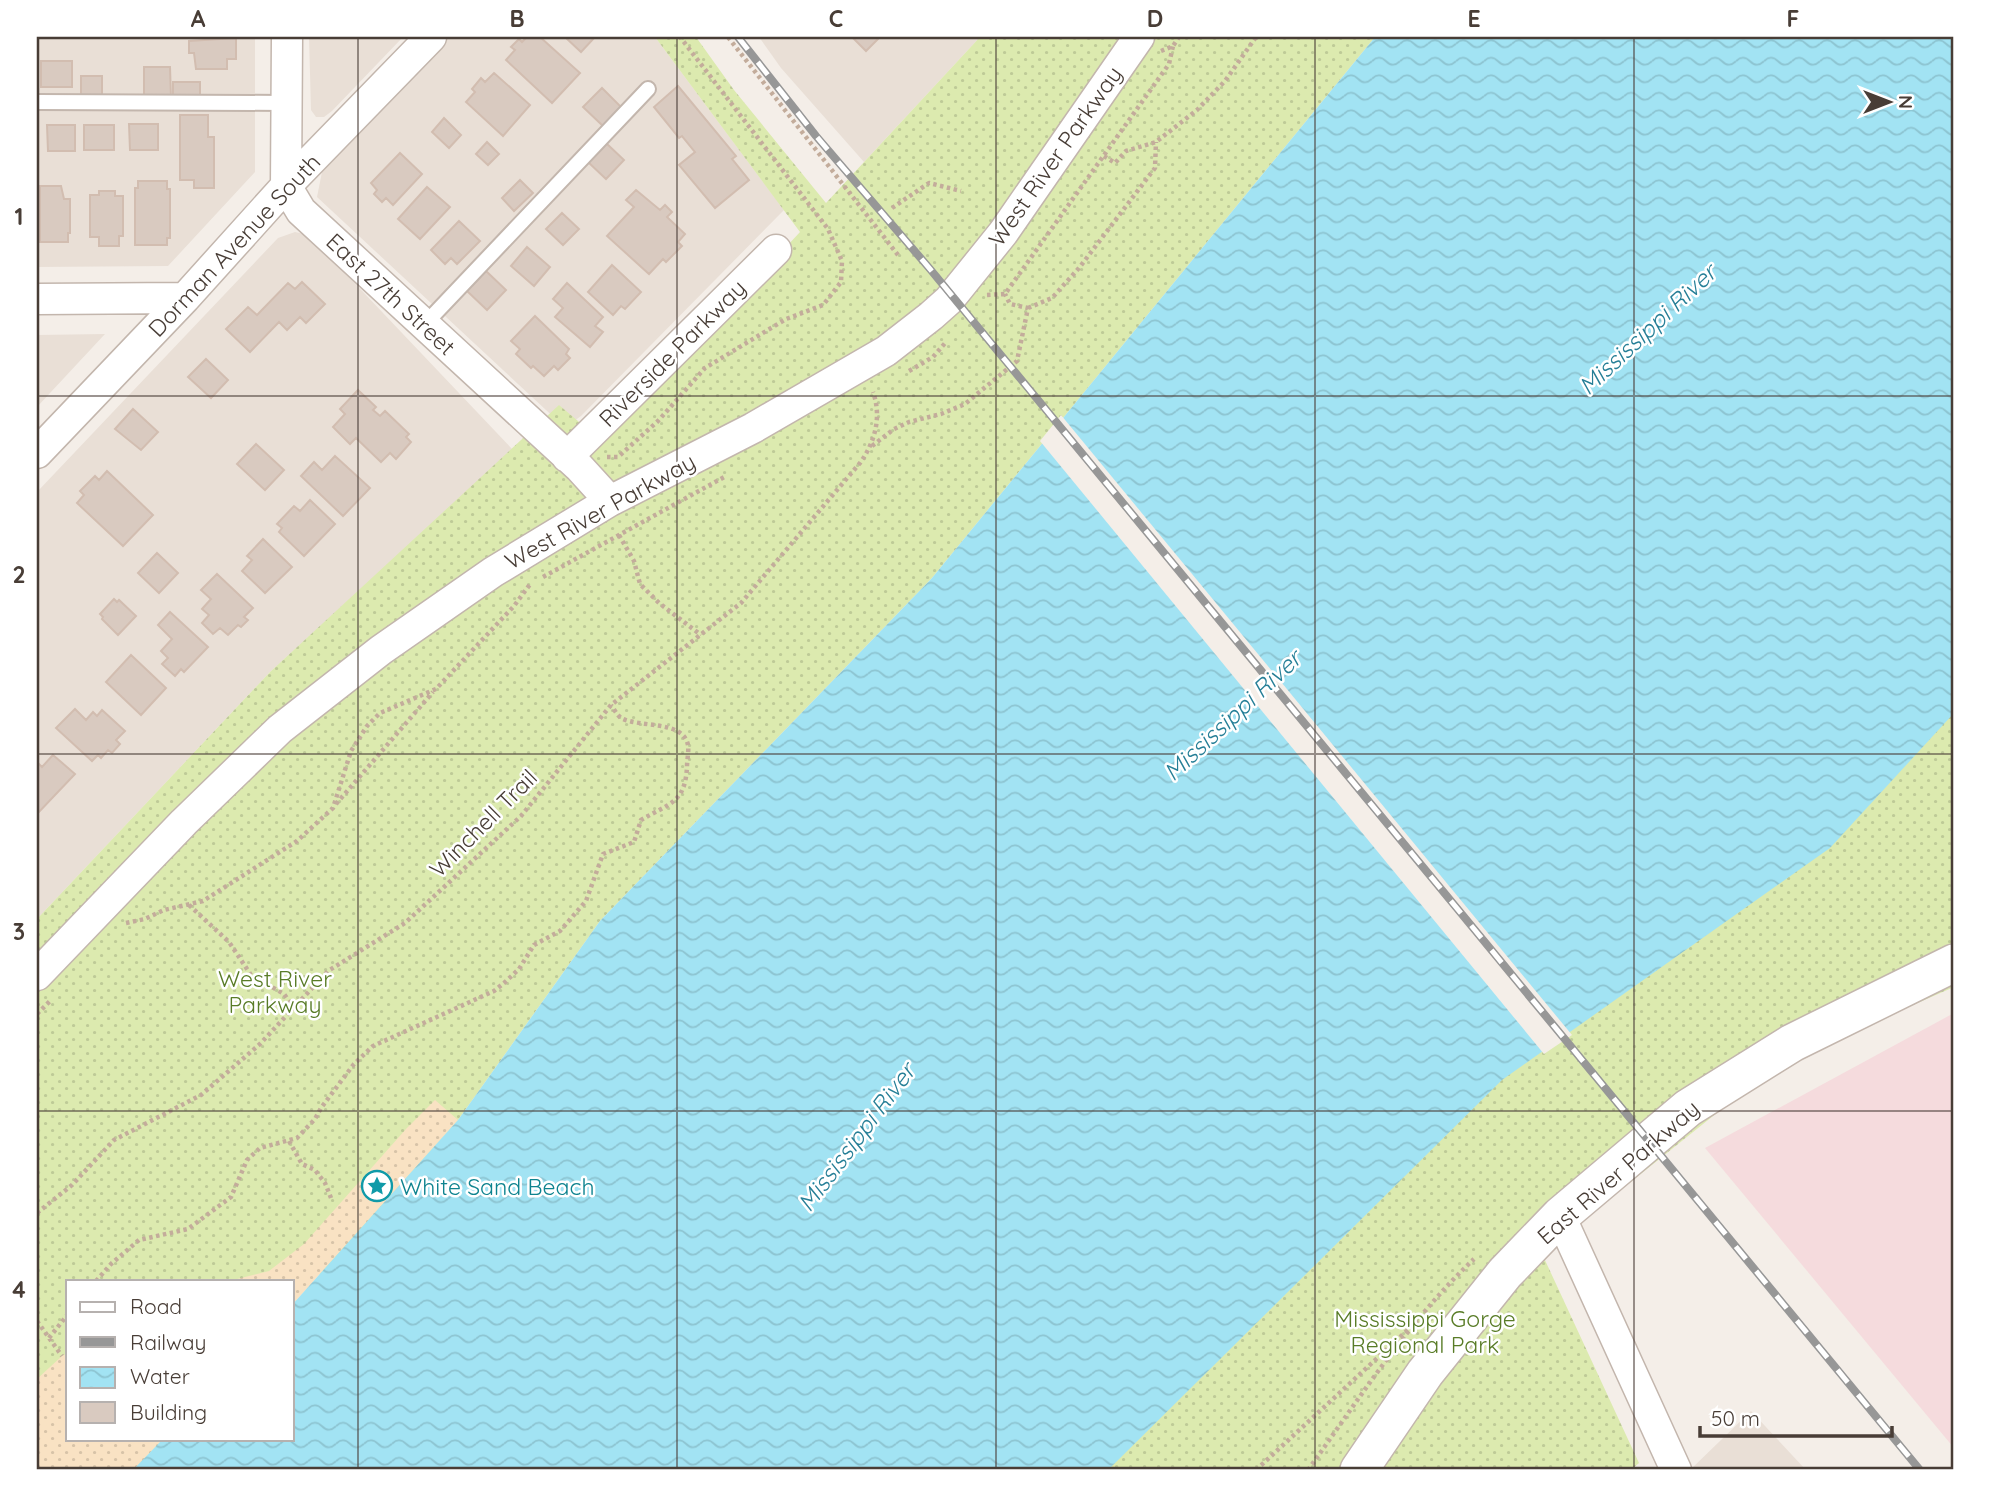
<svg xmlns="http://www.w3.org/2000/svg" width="1991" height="1507" font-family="Quicksand,sans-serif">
<defs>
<pattern id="grass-dots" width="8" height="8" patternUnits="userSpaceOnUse" patternTransform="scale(1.75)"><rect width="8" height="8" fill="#dceaaf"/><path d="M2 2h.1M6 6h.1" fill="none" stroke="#beca97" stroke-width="1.8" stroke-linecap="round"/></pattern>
<pattern id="sand-dots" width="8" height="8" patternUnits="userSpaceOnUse" patternTransform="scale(1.75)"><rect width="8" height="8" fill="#f9e2c3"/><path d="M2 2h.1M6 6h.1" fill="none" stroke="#d7c3a8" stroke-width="1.8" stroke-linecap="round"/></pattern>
<pattern id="water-waves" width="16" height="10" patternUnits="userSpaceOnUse" patternTransform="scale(1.75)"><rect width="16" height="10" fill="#a2e3f3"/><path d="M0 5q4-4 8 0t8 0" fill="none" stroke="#8dc4d1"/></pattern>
</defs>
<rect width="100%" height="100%" fill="#f4eee8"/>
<path fill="#e9dfd6" d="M37,37H255V172L168,266L37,267Z
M309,37H403L332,111L324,117H316L311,110Z
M449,37H655L784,210L581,416L570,424L560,423L317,197L322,172Z
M759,37H980L864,162L781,68Z
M295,232L309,235L513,450L270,672L37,919V492L278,238Z
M105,334L37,407V335Z
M1751,1411L1806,1470H1690Z"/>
<path fill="#f5dbdd" d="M1954,1013V1448L1705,1148Z"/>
<path fill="url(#grass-dots)" d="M655,37H696L734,90L826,203L980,37H1375L932,578L600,921L458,1120L322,1274L292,1281H68V1439H163L133,1470H37V919L270,672L559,405L604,443L800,232Z
M1954,679V987L1831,1041L1738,1096L1597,1209L1544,1258L1639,1463L1631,1470H1098L1480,1076Z"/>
<path fill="url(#sand-dots)" d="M435,1100L458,1120L292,1305V1281H229L269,1271L304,1244L406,1129Z
M68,1353V1439H163L133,1470H37V1379L62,1356Z"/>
<path fill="url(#water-waves)" d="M1375,37H1954V713L1830,848L1502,1080L1108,1470H133L163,1439H292V1305L458,1120L600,921L932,578Z"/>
<path fill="#f4eee8" d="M1061,415L1572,1035L1544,1054L1040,441Z"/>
<path fill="#d9cac0" stroke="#d2bdb0" stroke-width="2" d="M527,37H540L580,73L552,103L506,60L515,50L511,47L519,39L522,42Z
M565,37H595L581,52Z
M852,37H880L866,51Z
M236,38V59H227V69H196L194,53H189V41Z
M41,61H72V87H41Z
M144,67H170L171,98H144Z
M494,73L530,105L503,136L466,102L475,92L472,89L481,78L485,82Z
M81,76H102V95H81Z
M173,82H200V97H173Z
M678,86L736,156L732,159L749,180L715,208L679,165L695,152L682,136L679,138L654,107Z
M602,88L621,107L603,126L583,107Z
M180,115H208V137H214V188H194V180H180Z
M444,118L461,135L449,148L432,132Z
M129,124H158V150H130Z
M47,125H75V151H48Z
M84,125H114V150H84Z
M487,142L499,154L488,165L476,154Z
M606,143L624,160L606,179L588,162Z
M400,153L422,174L393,205L386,198L382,202L374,194L377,190L371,183Z
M520,180L533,193L514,211L502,198Z
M138,181H167V189H170V238H167V245H135V188H138Z
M40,186H61L64,199H70V233H68V242H40Z
M427,187L450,207L420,239L398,219Z
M636,190L660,210L665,205L672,212L667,217L685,234L678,242L682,246L666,262L663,259L649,274L607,236L634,207L626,200Z
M99,191H115V196H123V236H119V246H99V237H90V195H99Z
M562,213L579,229L563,245L546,229Z
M459,221L480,241L457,264L451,258L445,264L431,250Z
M527,247L550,267L534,286L511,266Z
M612,265L641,292L625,309L621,306L613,315L588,292Z
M486,271L506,290L487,310L467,291Z
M302,282L325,304L306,323L300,317L287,330L279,322L250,352L226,329L248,307L257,315L288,283L295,289Z
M567,283L603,317L595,326L603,332L590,347L555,317L563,308L553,299Z
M535,316L569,349L566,354L570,358L558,370L554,366L544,376L533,366L531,368L516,354L520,349L511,341Z
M206,359L228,380L211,398L188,377Z
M358,390L376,407L373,410L380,416L385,411L409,434L406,437L411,442L396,459L390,453L381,462L356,438L350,444L333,427L345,414L340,409Z
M133,409L158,432L141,450L115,429Z
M256,444L284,470L265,490L237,464Z
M335,456L370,488L343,516L301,476L314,462L322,470Z
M107,471L153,515L123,546L77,503L84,495L80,491L95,476L99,480Z
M310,500L335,524L304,556L279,532L282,528L277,524L294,506L300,511Z
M263,539L292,567L265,593L242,571L252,560L247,556Z
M157,553L178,573L159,593L138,573Z
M217,574L253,608L244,617L248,620L241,627L238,625L228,635L220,628L213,634L202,623L209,615L202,609L211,599L201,590Z
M114,599L117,602L119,600L136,616L118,635L102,619L103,617L100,614Z
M170,612L208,647L184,672L181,669L175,676L162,664L168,658L161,651L172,639L158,625Z
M131,655L166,688L141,715L106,682Z
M75,709L86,720L93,712L97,716L102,710L125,731L116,740L120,744L112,753L108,750L101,758L98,755L92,761L56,728Z
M53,755L75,774L37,814V762L42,767Z"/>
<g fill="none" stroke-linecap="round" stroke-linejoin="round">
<g stroke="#c3b6ad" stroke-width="18">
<path id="service" d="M37,102L286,103
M424,325L648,89"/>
</g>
<g stroke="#c3b6ad" stroke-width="33">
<path id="minor" d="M287,37L286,186L301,211L579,467L610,501
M37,299L185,298
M37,453L185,298L286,186L431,37
M567,457L776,250
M37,975L184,822L280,729L381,650L493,572L610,501L753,428L886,351L931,316L949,300L1003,233L1139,37
M1560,1216L1676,1470"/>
</g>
<g stroke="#c3b6ad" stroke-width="40">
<path id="tertiary" d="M1359,1470L1425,1373L1505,1273L1560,1216L1688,1108L1792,1043L1954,963"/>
</g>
<path stroke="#c3ac9b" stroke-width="4.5" stroke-dasharray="3.5 3.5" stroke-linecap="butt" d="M728,37L898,255
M1161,51L1173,46L1179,37
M1104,156L1115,163L1126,151L1156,142L1197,110L1225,81L1256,37
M892,208L929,183L961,191
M987,295L1005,294L1169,64L1173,46
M1028,308L1052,298L1079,268L1155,168L1156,142
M909,371L933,357L946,342
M872,446L894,429L909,422L941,414L965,404L1017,361L1028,308L1010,304L1005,294
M607,457H618L658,421L705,368L786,319L823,305L841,282L842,261L828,229L680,37
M619,535L634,561L640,584L659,603L701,635
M543,577L726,476
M336,804L433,692
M189,905L229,942L251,975L284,994L294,1008
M126,923L145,919L164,910L203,901L297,841L333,808L351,751L367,726L380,713L436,689L514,606L531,583
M37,1014L51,1000
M289,1141L302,1164L315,1170L325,1183L331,1198
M37,1213L72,1185L114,1140L201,1095L260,1044L328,971L405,923L521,816L611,705L741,603L860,463C875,442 882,417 873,392
M96,1281L111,1264L139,1240L188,1229L231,1197L247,1160L260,1148L297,1138L315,1119L321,1108L354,1064L373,1046L494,991L504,983L519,969L534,945L560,931L586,901L603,854L634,842L641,820C670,803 685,803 687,767C687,760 689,751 688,745C683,720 640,728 621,718C617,715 614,709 611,705
M37,1321L62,1356
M49,1338L68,1314
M1256,1470L1412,1326
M1308,1470C1359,1399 1410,1319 1474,1259"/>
<use href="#service" stroke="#fff" stroke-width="14"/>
<use href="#minor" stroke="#fff" stroke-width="30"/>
<use href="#tertiary" stroke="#fff" stroke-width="37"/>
<g stroke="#979797" stroke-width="8">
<path id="rail" d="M738,37L816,136L930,269L1920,1470"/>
</g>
<use href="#rail" stroke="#fff" stroke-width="5" stroke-dasharray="16" stroke-linecap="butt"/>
</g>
<path fill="none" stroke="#483d36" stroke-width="2" stroke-opacity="0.55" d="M358,37V1470M677,37V1470M996,37V1470M1315,37V1470M1634,37V1470M37,396H1954M37,754H1954M37,1111H1954"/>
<defs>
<g id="sight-ring" transform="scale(1.575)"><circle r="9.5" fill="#fff" stroke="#0f9aa8" stroke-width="1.5"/><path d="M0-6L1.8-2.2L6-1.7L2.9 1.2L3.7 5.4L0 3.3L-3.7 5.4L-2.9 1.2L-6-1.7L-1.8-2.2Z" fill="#0f9aa8"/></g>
</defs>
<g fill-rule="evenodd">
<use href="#sight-ring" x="377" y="1186"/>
</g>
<g text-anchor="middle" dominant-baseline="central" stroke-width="5" stroke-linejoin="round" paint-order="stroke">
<g font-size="23" fill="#483d36" stroke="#fff">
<text transform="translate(1055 156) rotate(-55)">West River Parkway</text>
<text transform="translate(234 245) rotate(-47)">Dorman Avenue South</text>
<text transform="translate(391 294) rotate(43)">East 27th Street</text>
<text transform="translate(672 353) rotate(-45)">Riverside Parkway</text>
<text transform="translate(600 511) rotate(-29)">West River Parkway</text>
<text transform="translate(483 823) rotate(-45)">Winchell Trail</text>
<text transform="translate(1618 1172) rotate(-41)">East River Parkway</text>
</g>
<g font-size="23" fill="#597c27" stroke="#fff">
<text x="275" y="978">West River<tspan x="275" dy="26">Parkway</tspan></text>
<text x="1425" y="1318">Mississippi Gorge<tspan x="1425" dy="26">Regional Park</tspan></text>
</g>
<g font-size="23" fill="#0d838f" stroke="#fff" text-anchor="start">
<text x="400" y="1186">White Sand Beach</text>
</g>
<g font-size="24" font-style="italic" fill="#267f97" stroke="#fff">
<text transform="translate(1647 329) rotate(-43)">Mississippi River</text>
<text transform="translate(1232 715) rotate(-43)">Mississippi River</text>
<text transform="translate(856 1137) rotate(-53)">Mississippi River</text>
</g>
</g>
<rect width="1991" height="1507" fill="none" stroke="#ffffff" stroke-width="77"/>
<rect x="66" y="1280" width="228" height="161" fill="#ffffff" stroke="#b6b1af" stroke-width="2"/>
<rect x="80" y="1302" width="35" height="10" fill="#ffffff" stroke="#b6b1af" stroke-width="2"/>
<text x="130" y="1314" font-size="21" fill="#483d36">Road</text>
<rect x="80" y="1337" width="35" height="10" fill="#979797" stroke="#b6b1af" stroke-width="2"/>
<text x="130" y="1350" font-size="21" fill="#483d36">Railway</text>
<rect x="80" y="1367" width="35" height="21" fill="url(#water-waves)" stroke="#b6b1af" stroke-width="2"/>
<text x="130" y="1384" font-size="21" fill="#483d36">Water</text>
<rect x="80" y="1402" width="35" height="21" fill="#d9cac0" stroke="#b6b1af" stroke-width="2"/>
<text x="130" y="1420" font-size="21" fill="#483d36">Building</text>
<g transform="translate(1889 102) rotate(90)" stroke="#ffffff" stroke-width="5" paint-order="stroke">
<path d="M0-5L12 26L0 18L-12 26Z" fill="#483d36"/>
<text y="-10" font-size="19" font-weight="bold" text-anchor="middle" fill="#483d36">N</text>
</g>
<path d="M1700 1426v10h192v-10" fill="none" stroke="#483d36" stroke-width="3.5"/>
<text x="1711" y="1426" font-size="21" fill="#483d36" stroke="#ffffff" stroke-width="5" paint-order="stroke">50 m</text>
<rect x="38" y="38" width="1914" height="1430" fill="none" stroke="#483d36" stroke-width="2.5"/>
<g font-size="23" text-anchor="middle" font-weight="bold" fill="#483d36">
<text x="198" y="27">A</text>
<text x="517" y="27">B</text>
<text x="836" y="27">C</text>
<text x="1155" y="27">D</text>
<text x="1474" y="27">E</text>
<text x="1793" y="27">F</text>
<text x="19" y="225">1</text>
<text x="19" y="583">2</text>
<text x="19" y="940">3</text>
<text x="19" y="1298">4</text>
</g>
</svg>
